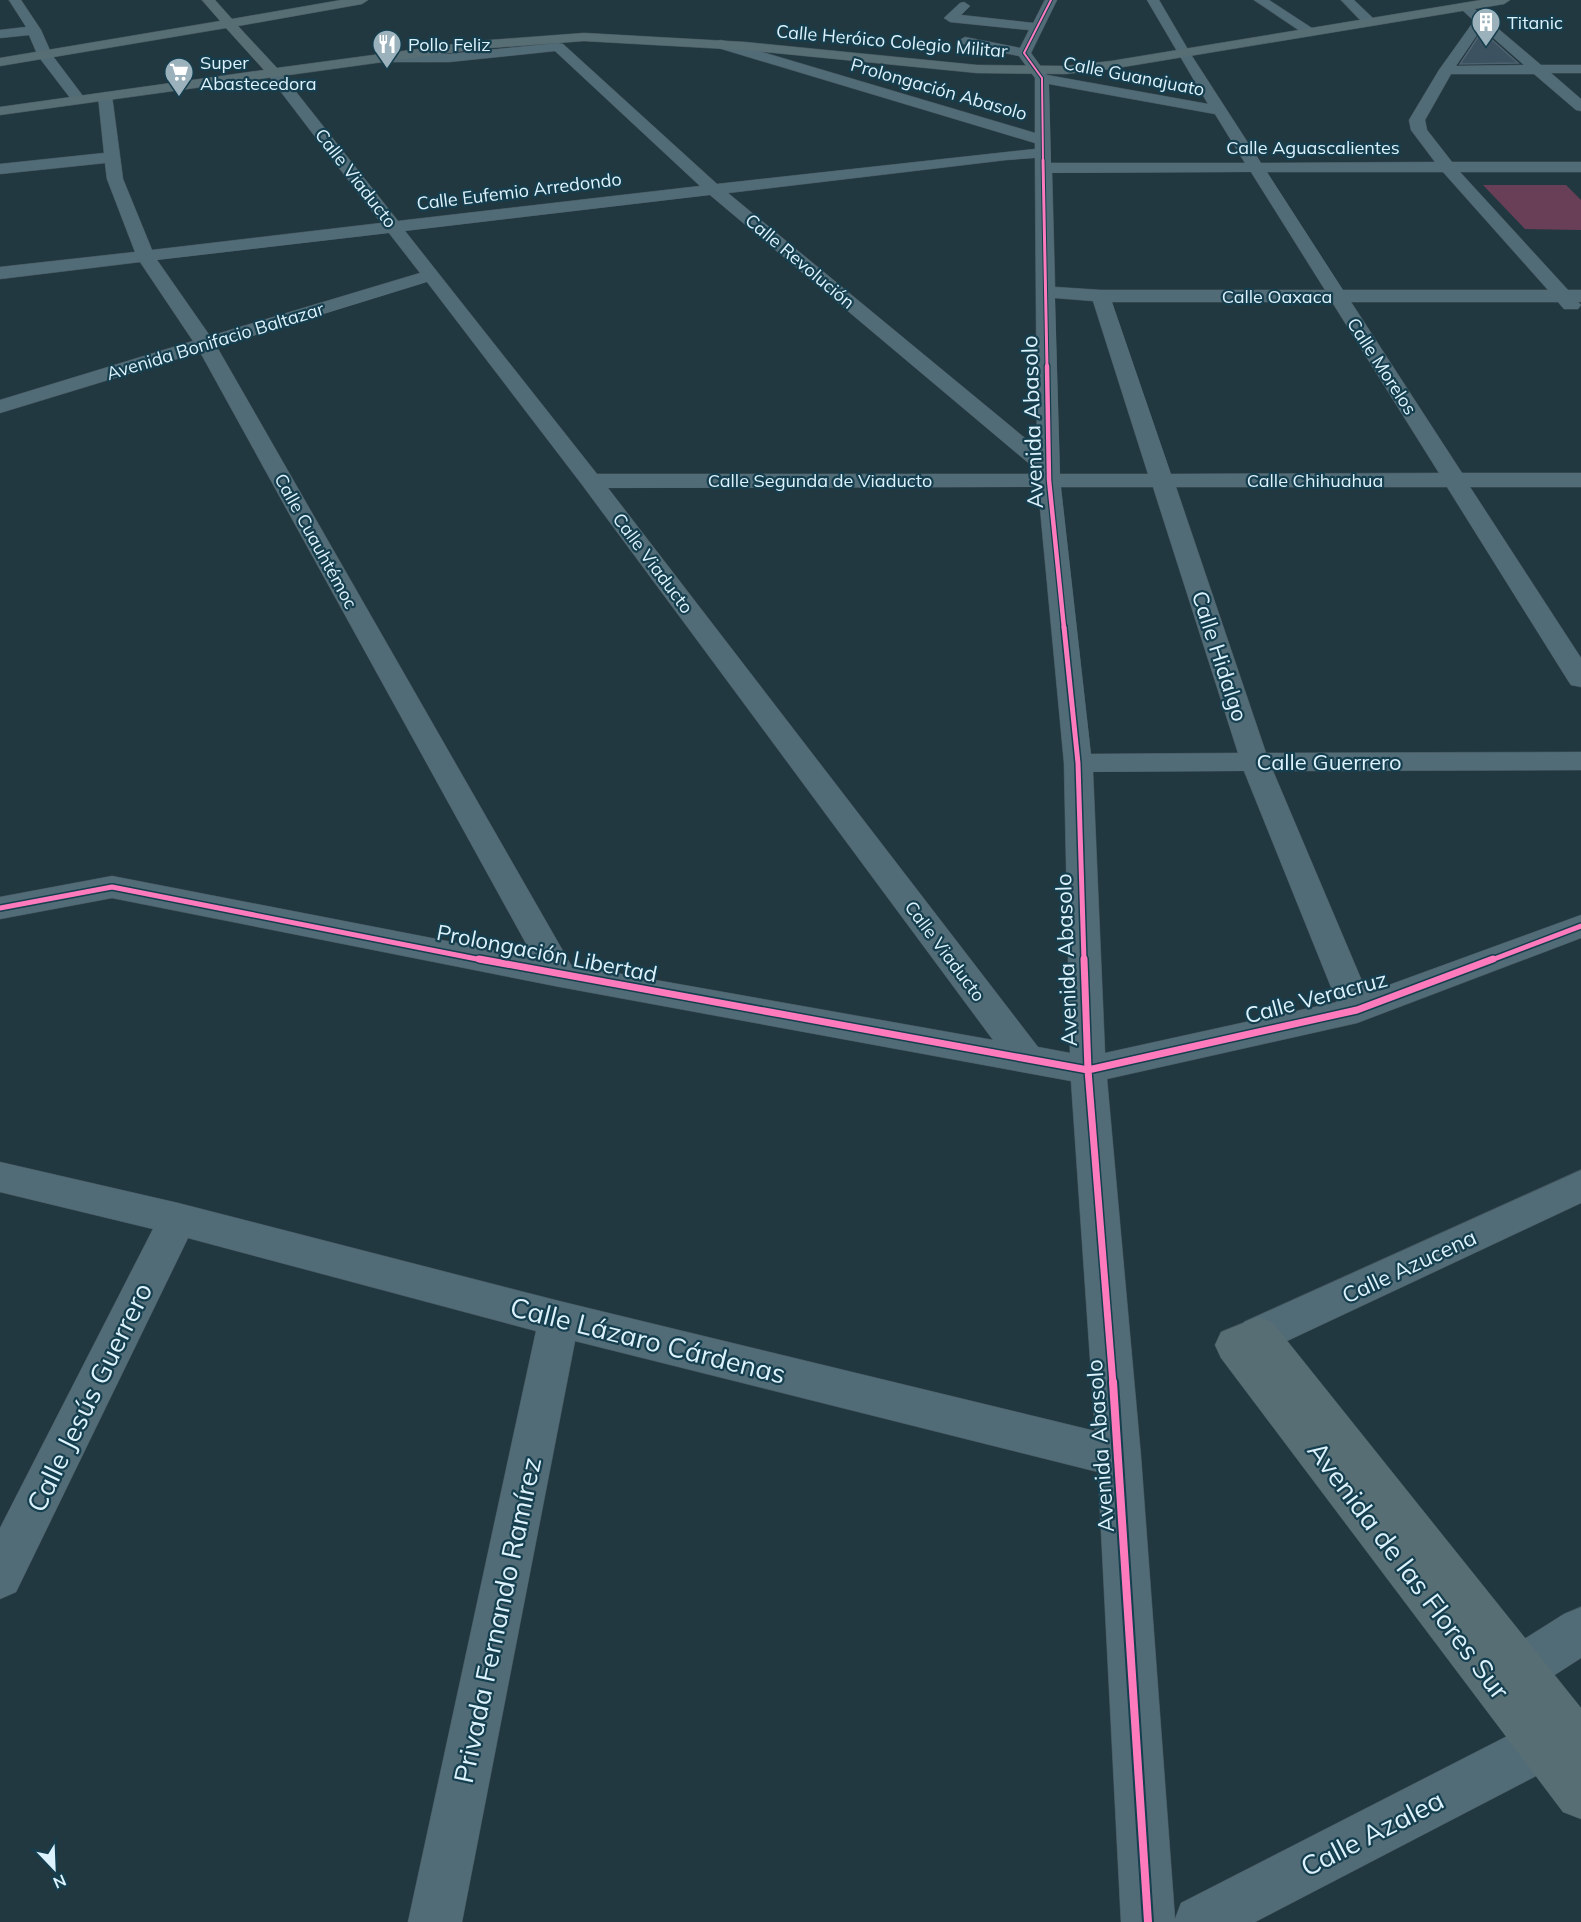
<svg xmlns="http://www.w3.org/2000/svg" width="1581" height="1922" font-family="Mulish,sans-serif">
<rect width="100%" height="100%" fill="#223841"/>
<path fill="#693e57" d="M1566,185L1581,200V230L1525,229L1483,185Z"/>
<path fill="#3d5260" stroke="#4f626f" stroke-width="1.5" d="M1482,31L1518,63L1460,64Z"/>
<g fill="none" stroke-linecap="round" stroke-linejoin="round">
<g stroke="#45565d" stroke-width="1">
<path id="street" d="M9,0H21L41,30L52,55L86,100L84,103H74L38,56L29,35L0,38V30L26,27Z
M1045,0H1057L1031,53L1047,75L1208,104L1147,0H1159L1190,53L1261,163L1435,162L1411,130L1409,120L1439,70L1474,21L1459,7L1461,4H1469L1541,65H1581V73H1551L1581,99V111L1576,110L1534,74H1451L1425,120L1427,130L1452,162H1581V172H1460L1568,290H1581V302H1578L1581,305L1578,309H1564L1558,302H1351L1462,473H1581V487H1470L1581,658V687L1571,685L1567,679L1447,487H1176L1266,753L1581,752V770L1273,771L1367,993L1581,915V938L1357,1023L1107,1079L1141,1457L1175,1919L1181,1903L1525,1727L1543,1720L1561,1727L1568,1745L1561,1763L1255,1922H1121L1098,1472L575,1341L462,1922H408L536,1331L188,1238L16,1592L0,1599V1528L153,1229L0,1192V1162L178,1203L559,1301L1095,1431L1071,1081L560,987L112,898L0,919V897L112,876L534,958L200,352L0,413V400L193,341L140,262L0,279V267L135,252L107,179L105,163L0,174V164L104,153L98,96L105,92L112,96L123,179L152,250L381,223L268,75L266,72L273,68L278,69L398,221L700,186L555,51L449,62H380L373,58L380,54H449L558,43L563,44L717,184L1035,149V143L715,47L713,44L720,40L725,41L1035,133V78L1019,56L965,45L958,41L965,37L1020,48L1029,30L950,22L944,18L960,3L964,2L970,6L961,15L1033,23ZM1482,28L1524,65L1456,66ZM1049,84L1215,114L1245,163H1051ZM1035,158L1037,448L728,193L1006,160ZM1251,172L1325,290H1101L1055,287L1052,173ZM1267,172H1443L1548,290H1343ZM710,195L1038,471V474H597L405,231ZM389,233L420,273L210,336L157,260ZM427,282L583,486L993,1040L571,965L217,347ZM1055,298L1093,301L1148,474H1060ZM1112,302H1332L1439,473L1171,474ZM1038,487L1064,763L1070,1053L1038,1047L608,488ZM1061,487H1153L1238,753L1091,754ZM1244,771L1337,1002L1105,1053L1093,772Z
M1254,0H1269L1318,32L1311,36L1306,35Z
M1341,0H1354L1377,22L1375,25H1365Z
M1581,1170V1203L1272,1348L1258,1353L1244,1348L1238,1335L1244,1322Z
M1581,1607V1658L1536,1687L1519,1694L1502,1687L1495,1670L1502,1653L1564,1614Z"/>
</g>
<g stroke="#45565d" stroke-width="1">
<path id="secondary" d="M202,0H215L232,19L341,0H368L362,4L238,26L277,68L477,41L584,33L745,42L977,65L1065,66L1111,61L1481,0H1510L1504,4L1111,69L1065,74L977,73L745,50L584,41L477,49L0,115V107L264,70L226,28L0,66V58L220,21Z
M1258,1317L1272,1322L1581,1708V1819L1563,1812L1221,1358L1215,1345L1221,1332Z"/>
</g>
<use href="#street" fill="#526c77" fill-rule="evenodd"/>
<use href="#secondary" fill="#586e75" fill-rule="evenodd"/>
<g stroke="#153e4e" stroke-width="4">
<path id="cycleway-far5" d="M1043,162L1042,78L1024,53L1051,0"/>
</g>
<g stroke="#153e4e" stroke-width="5">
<path id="cycleway-far4" d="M1043,160L1047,367"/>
</g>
<g stroke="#153e4e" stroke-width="7">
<path id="cycleway-far3" d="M1047,366L1049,480L1064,628"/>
</g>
<g stroke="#153e4e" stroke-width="8">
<path id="cycleway-far2" d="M1064,627L1078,763L1084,961
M0,908L112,887L487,961
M1489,961L1581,926"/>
</g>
<g stroke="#153e4e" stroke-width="10">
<path id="cycleway-far1" d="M479,959L1088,1070L1357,1010L1493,959
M1084,959L1088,1070L1113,1384"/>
</g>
<g stroke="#153e4e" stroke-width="12">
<path id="cycleway" d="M1113,1382L1148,1922"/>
</g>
<use href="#cycleway-far5" stroke="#fd7abc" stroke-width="2"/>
<use href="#cycleway-far4" stroke="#fd7abc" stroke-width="3"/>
<use href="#cycleway-far3" stroke="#fd7abc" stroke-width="4.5"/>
<use href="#cycleway-far2" stroke="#fd7abc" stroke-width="5"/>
<use href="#cycleway-far1" stroke="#fd7abc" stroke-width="7"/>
<use href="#cycleway" stroke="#fd7abc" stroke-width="8"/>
</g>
<defs>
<g id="building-pin" transform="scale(1.5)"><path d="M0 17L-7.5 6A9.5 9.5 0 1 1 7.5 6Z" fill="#9bb1bb" stroke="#153e4e"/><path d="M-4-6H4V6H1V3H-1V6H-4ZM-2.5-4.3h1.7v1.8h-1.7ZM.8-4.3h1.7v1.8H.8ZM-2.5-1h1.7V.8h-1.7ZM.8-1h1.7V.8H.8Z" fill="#fff"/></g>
<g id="restaurant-pin" transform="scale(1.5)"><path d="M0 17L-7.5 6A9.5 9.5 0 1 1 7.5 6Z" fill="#9bb1bb" stroke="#153e4e"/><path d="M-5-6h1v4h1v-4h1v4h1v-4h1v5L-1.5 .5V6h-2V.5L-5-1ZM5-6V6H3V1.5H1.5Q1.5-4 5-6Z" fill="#fff"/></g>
<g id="supermarket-pin" transform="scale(1.5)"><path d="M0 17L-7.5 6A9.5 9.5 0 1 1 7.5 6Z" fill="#9bb1bb" stroke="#153e4e"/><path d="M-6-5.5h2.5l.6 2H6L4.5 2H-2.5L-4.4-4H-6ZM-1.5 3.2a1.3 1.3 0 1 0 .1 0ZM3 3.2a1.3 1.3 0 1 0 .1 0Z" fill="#fff"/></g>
</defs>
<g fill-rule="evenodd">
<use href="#building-pin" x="1486" y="22"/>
<use href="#restaurant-pin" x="387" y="44"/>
<use href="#supermarket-pin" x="179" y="72"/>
</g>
<g text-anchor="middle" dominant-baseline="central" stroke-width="4.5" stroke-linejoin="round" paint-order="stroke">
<g font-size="18" fill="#dcf2fc" stroke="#153e4e" text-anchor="start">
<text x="1507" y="22">Titanic</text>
<text x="408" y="44">Pollo Feliz</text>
<text x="200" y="62">Super<tspan x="200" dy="21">Abastecedora</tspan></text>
</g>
<g font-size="18" fill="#dcf2fc" stroke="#153e4e">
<text transform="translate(892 41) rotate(5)">Calle Heróico Colegio Militar</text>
<text transform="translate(1134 76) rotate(11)">Calle Guanajuato</text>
<text transform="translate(939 89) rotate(16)">Prolongación Abasolo</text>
<text x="1313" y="147">Calle Aguascalientes</text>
<text transform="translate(356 178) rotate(52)">Calle Viaducto</text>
<text transform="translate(519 191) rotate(-7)">Calle Eufemio Arredondo</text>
<text transform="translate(800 261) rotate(40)">Calle Revolución</text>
<text x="1277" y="296">Calle Oaxaca</text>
<text transform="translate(215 341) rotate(-17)">Avenida Bonifacio Baltazar</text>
<text transform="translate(1382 366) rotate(57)">Calle Morelos</text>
<text x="820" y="480">Calle Segunda de Viaducto</text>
<text x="1315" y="480">Calle Chihuahua</text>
<text transform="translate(316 541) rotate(61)">Calle Cuauhtémoc</text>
<text transform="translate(653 563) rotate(53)">Calle Viaducto</text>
<text transform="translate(945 951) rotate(53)">Calle Viaducto</text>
</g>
<g font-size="22" fill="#dcf2fc" stroke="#153e4e">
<text transform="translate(1032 422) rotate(-92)">Avenida Abasolo</text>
<text transform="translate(1220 656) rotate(72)">Calle Hidalgo</text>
<text x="1329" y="762">Calle Guerrero</text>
<text transform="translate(547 953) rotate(11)">Prolongación Libertad</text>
<text transform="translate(1066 960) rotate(-92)">Avenida Abasolo</text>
<text transform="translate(1316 997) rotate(-15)">Calle Veracruz</text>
<text transform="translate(1409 1266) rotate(-25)">Calle Azucena</text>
<text transform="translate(1100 1446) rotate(-94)">Avenida Abasolo</text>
</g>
<g font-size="27" fill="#dcf2fc" stroke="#153e4e">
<text transform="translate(648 1340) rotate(14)">Calle Lázaro Cárdenas</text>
<text transform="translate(89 1397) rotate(-64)">Calle Jesús Guerrero</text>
<text transform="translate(1409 1570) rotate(53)">Avenida de las Flores Sur</text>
<text transform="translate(497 1620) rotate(-78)">Privada Fernando Ramírez</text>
<text transform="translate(1372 1833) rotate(-27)">Calle Azalea</text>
</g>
</g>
<g transform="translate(54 1868) rotate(157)" stroke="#153e4e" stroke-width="4.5" paint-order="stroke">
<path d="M0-4.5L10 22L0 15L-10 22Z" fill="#dcf2fc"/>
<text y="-9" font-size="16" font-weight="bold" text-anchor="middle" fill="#dcf2fc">N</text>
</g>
</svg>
